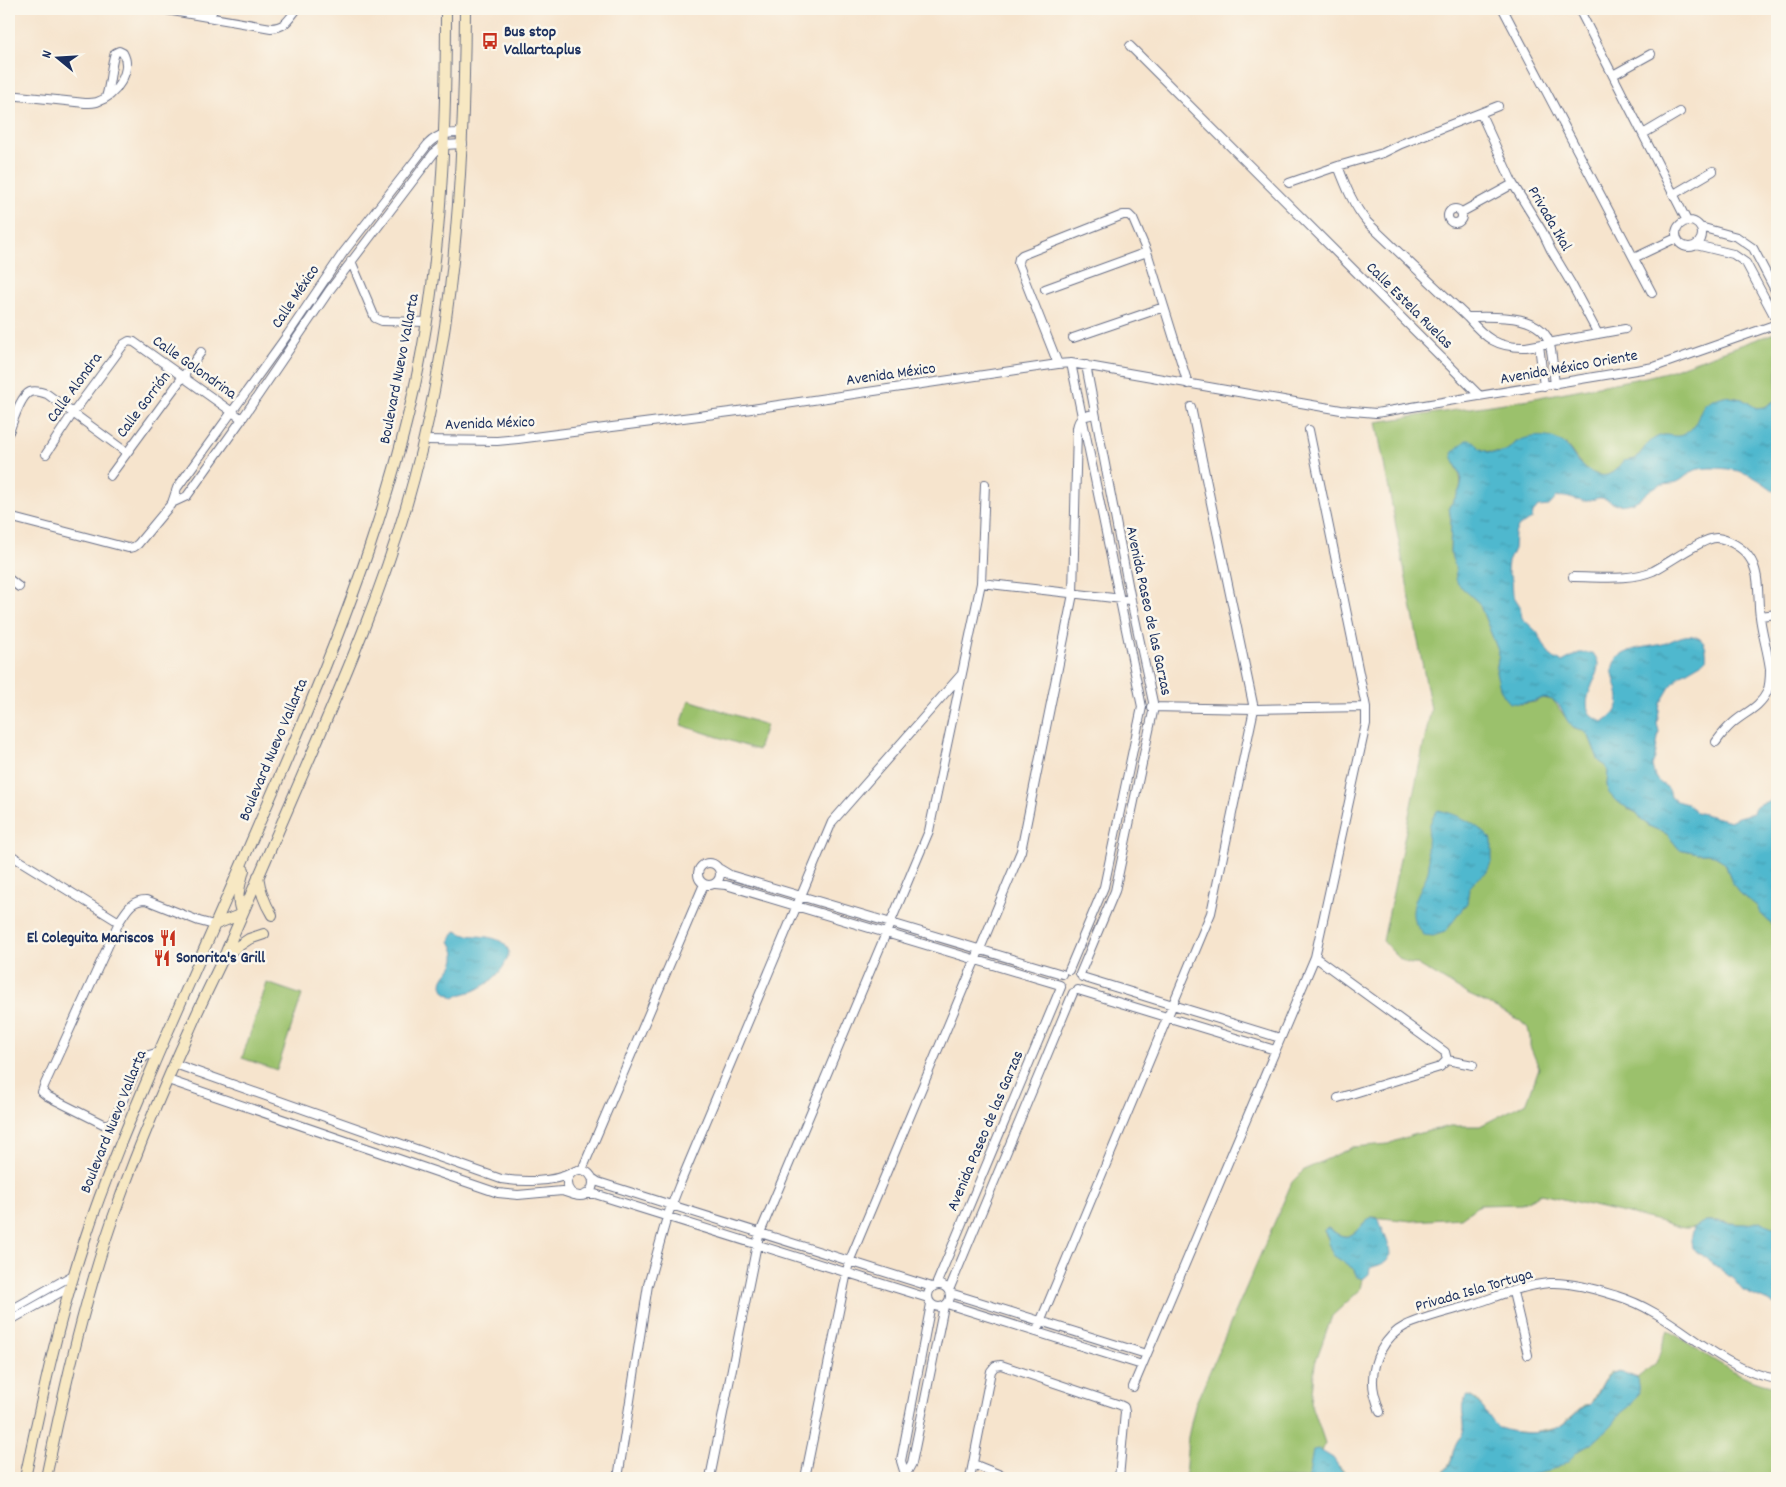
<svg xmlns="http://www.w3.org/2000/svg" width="1786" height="1487" font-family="Dekko,sans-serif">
<defs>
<pattern id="water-ripples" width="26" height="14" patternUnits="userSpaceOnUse" patternTransform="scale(1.25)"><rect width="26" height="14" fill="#50b8ce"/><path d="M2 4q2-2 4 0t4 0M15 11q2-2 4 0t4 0" fill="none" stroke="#4296aa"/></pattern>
</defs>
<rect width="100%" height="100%" fill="#fbf7ec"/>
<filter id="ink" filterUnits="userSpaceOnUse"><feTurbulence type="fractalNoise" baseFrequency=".02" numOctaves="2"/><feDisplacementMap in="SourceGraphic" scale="10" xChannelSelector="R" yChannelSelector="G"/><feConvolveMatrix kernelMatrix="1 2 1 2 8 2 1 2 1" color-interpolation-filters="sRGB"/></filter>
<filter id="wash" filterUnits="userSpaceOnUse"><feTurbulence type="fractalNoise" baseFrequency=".0096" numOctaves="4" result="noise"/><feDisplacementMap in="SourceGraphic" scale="20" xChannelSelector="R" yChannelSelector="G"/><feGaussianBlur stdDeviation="1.12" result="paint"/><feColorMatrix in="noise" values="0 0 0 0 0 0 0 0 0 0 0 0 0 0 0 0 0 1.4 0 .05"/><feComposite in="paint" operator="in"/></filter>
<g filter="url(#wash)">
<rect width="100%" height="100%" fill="#f6e4cd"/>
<path fill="#9bc16c" stroke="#5b7865" d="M1777,332V399L1765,407L1756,408L1742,399L1724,396L1699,417L1695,426L1685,434L1677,437L1663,435L1647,445L1636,459L1623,461C1613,481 1595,479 1581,464C1575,458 1572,451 1566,445L1516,442C1506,455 1493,455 1479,448L1476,443L1456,466C1465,485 1460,491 1449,507L1451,521L1450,552L1455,566L1458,584L1479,603L1499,653L1496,672L1520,704L1535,702L1542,698L1553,700L1574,729H1583L1589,736L1599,761L1606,766L1608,772L1607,784L1628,809L1637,813L1643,821L1649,826L1667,834L1679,849L1698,853H1709L1720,859L1726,865L1732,883L1740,893L1757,906L1760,913L1777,929V1229L1760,1221C1738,1229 1729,1219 1708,1221C1703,1221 1699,1226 1694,1227C1684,1230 1676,1226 1667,1223L1541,1194L1521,1204L1479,1205L1461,1218L1412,1221L1372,1217C1353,1231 1352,1246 1328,1228L1324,1231L1338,1258L1355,1270L1357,1277L1363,1279L1361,1289L1332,1316L1315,1363L1311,1402L1325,1443L1322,1452C1335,1459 1340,1469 1351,1478H1185L1188,1437L1195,1405L1292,1182L1304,1170L1353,1147L1388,1144L1412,1135L1450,1126H1480L1527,1102L1539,1068L1530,1046V1038L1528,1028L1518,1019L1497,1008L1467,994L1417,964C1402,966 1393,951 1383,941L1431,709L1376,422L1518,401L1646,377L1666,372Z
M689,700L766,725L758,750L681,725Z
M267,983L302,995L277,1070L242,1058Z
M1668,1330C1701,1351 1737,1380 1777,1386V1478H1430L1435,1474H1442C1455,1461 1450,1453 1458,1440C1460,1437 1462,1436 1463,1433C1468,1422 1456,1406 1468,1396L1472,1397L1477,1400L1496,1427L1507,1431L1532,1433L1558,1428L1584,1406L1590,1405L1604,1379L1609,1374L1619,1371L1637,1378L1656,1363Z"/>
<path fill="url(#water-ripples)" stroke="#367496" d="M1724,396L1742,399L1756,408L1765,407L1777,399V493C1754,476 1744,469 1715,468C1707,468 1700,468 1693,471C1687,474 1683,480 1677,482C1669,484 1662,483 1655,487C1642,494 1643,501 1626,504C1613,507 1612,499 1601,498C1597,497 1592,501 1587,501C1577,502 1567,495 1557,497L1549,506L1538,507L1533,513L1532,519L1519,526L1515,533L1514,549L1508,562L1507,570L1512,580L1513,595L1520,606L1522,618L1537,632L1549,654L1555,659L1562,662L1579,653H1593C1595,656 1598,660 1598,664C1598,684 1570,711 1604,722C1642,698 1591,670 1625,653C1636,647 1650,647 1663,644C1673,641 1685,632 1696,637C1706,640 1707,651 1706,660L1682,674L1670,687L1660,704L1657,724L1659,731L1655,758L1652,765C1653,770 1654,777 1658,781C1666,788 1669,785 1671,797L1676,801L1687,804L1696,812L1730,821L1738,817L1753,813C1755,804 1758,805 1766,802C1770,801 1774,797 1777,794V862L1776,868L1777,873V929L1760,913L1757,906L1740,893L1732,883L1726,865L1720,859L1709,853H1698L1679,849L1667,834L1649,826L1643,821L1637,813L1617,802L1608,792L1607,784L1608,772L1606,766L1599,761L1589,736L1583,730C1562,727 1568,710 1554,701C1551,699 1545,698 1542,698C1532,703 1522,704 1510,703L1504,696L1500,688L1496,672L1499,653L1479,603L1458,584L1456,579L1455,566L1450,552L1451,521L1449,507C1455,499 1464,487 1461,476C1458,468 1453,462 1452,453L1466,440C1473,440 1476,441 1479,448C1490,454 1501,456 1511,447C1513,446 1515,443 1517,442C1526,436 1545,435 1555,439C1572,447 1571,456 1582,466C1598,479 1613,480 1623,461L1636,459C1644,449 1651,436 1665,435C1672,435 1678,438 1684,434C1701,426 1697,407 1709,401C1713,398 1719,398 1724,396Z
M1438,810C1458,814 1477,824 1492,840V860L1487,872L1478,878L1469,888L1467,903L1445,932L1433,936L1424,935C1418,927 1412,921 1413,911C1414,895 1428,880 1429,866C1429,861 1428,856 1427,851C1427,836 1428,821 1438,810Z
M456,931C461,932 462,935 467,935C481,937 504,935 509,952C505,971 490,984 473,991C467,993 459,994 455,998L445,992C432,972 468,971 450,941Z
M1372,1217L1379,1219C1381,1230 1398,1256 1385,1262C1381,1265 1375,1266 1370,1268L1369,1274L1363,1279L1357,1277L1355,1270L1333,1255L1328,1243L1329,1239L1324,1231L1325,1229L1328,1228C1352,1246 1353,1231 1372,1217Z
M1706,1221C1725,1221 1741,1228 1760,1221L1777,1229V1306L1743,1291L1733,1279L1692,1248L1691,1240L1694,1227Z
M1619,1371L1637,1378L1639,1392L1637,1397L1630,1406L1621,1413L1612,1425L1591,1445L1578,1451L1568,1461L1553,1470L1518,1478H1430L1435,1474H1442C1456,1461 1450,1453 1458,1440C1460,1437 1462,1437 1463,1433C1468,1422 1456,1406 1468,1396C1477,1397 1488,1416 1494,1423C1504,1436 1547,1435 1559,1427C1569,1421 1580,1407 1590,1405C1603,1391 1596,1379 1619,1371Z
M1318,1449L1333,1458L1341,1470L1351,1478H1306L1309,1474L1313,1450Z"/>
</g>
<g filter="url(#ink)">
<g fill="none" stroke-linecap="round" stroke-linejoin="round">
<g stroke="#686e85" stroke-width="10">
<path id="minor" d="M161,9L271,28C286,27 288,20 297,9
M1503,9L1652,293
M1579,9L1687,221
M208,17L214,9
M1130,46L1480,396
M1613,75L1651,54
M9,95L85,103C89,103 94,103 97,102C116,96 133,71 123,53L119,51L115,53C110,67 111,83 106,97
M1481,114L1513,184L1542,231L1551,250L1572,285L1598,334
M1643,134L1680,112
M1338,166C1346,187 1353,205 1368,223L1467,317C1485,338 1497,348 1526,347L1625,329
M1289,183L1338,166L1383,153L1401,144L1498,106
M1674,194L1713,171
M1448 216a7 7 0 1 1 14 0a7 7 0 1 1-14 0Z
M1462,212L1513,184
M1676 234a13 13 0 1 1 26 0a13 13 0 1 1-26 0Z
M1700,227L1737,237L1753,248L1777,294
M1696,245L1733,254L1746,263L1777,321
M1634,258L1676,238
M351,261L375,318L382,321L427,322
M1045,289L1147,252
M1467,317C1492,317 1542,312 1550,345C1553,358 1553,371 1555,384
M1073,338L1164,307
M1539,345L1544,386
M1058,364L1018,263L1019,258L1022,255L1123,215H1129L1133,219L1147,252L1188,384
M9,432C13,422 20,396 30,392C35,390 42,392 47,394L126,452
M424,440L497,441L518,439L738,411L1058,364L1071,363L1341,410L1376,413L1654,367L1777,324
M46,454L73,413L124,344L129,341L134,342L242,419
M110,476L201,352
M172,503L187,496L242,419L329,291L434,153L444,145L463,144
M9,517L128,548L134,547L138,544L172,503L177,488L288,334L343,253L428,144C439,133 448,133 463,133
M1573,577C1599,577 1629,581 1653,571C1668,564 1703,537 1717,538C1728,539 1743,548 1749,557C1761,573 1757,598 1760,617C1762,634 1768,652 1770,669C1770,676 1770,685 1767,692C1760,707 1746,712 1734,722C1727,728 1721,735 1716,742
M9,579L19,587
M981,583L1131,600
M1760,616L1777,614
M1151,707L1254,709L1366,707
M9,854L119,922
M698 874a11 11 0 1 1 22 0a11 11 0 1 1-22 0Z
M720,869L730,875L1062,974
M715,884L726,885L1060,985
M1315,957L1445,1052L1447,1060
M1069,970L1104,887L1142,707L1071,363
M1080,974L1115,891L1154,707L1131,600L1086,365
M1082,977L1280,1038
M1078,990L1275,1050
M159,1052L146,1056L141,1060L114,1120L110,1124H103L47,1096L42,1092L44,1086L119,922C127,910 131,900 146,900L199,921L214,925
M1447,1060L1473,1065
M175,1064L501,1179C521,1182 552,1183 571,1173
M168,1080L498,1193L518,1195L562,1191L574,1195
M1338,1098L1440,1067L1447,1060
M567 1183a13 13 0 1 1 26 0a13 13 0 1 1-26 0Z
M582,1170L704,884
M592,1178L598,1182L932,1287
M586,1194H595L928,1298
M928 1296a11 11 0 1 1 22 0a11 11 0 1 1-22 0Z
M936,1285L1061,987
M949,1290L1073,993
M1513,1292L1528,1355
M950,1293L1146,1354
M947,1304L1142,1365
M9,1311L73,1275
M9,1321L70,1287
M1036,1332L1211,913L1254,709L1191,407
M1133,1387L1315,957L1366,724V707L1309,430
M1380,1412C1377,1402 1373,1393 1373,1383C1372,1361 1385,1336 1405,1326C1426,1316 1451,1311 1474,1304C1498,1296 1524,1285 1550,1283C1572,1282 1597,1290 1617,1296C1677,1314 1715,1369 1777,1379
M973,1464L1008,1478
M905,1474L901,1461L931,1304
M618,1478L648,1285L667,1217L679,1186L832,822L961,675
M710,1478L757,1244L760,1233L929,831L981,583L985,484
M805,1478L849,1262L1021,851L1073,594L1077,428C1079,416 1085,416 1095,414
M904,1478L912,1463L944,1306
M970,1478L991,1371L995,1366L1001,1365L1120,1405L1124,1407L1125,1412L1119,1478"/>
</g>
<g stroke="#686e85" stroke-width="12">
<path id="secondary" d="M258,876C260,891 264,902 272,915
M214,925L242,914C235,899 240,885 244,870
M225,955L249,939L264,934
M25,1478C42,1397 59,1317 85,1239C106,1175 133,1113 159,1052C202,954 245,857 287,759C347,618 403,474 427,321C443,218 446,113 446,9
M46,1478C65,1385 86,1291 119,1201C140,1143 164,1086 190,1029C201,1003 214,978 226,952C255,886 283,819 312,753C347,672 381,592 406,507C454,345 464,177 465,9"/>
</g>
<use href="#minor" stroke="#fff" stroke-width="8"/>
<use href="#secondary" stroke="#f7e8c3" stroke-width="10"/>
</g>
</g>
<defs>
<g id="bus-bare" transform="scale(1.35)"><path d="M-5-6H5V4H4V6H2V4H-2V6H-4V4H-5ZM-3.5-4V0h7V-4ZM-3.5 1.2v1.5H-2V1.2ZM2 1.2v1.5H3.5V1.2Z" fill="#c8321e" stroke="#fbf7ec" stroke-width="2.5" paint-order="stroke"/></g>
<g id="restaurant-bare" transform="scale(1.35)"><path d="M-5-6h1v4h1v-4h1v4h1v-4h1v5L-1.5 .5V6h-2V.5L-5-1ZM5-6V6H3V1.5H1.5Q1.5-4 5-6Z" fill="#c8321e" stroke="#fbf7ec" stroke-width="2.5" paint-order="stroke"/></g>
</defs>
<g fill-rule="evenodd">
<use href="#bus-bare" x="490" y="41"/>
<use href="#restaurant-bare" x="168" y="938"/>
<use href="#restaurant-bare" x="162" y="958"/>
</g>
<g text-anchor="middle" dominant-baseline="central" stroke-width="5" stroke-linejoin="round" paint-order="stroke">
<g font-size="16" font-weight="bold" fill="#1b2f5e" stroke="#fbf7ec" text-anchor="start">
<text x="504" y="32">Bus stop<tspan x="504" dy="18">Vallarta.plus</tspan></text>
<text x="154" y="938" text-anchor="end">El Coleguita Mariscos</text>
<text x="176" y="958">Sonorita's Grill</text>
</g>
<g font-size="16" fill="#1b2f5e" stroke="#fbf7ec">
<text transform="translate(1549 219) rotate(60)">Privada Ikal</text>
<text transform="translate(296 297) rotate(-56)">Calle México</text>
<text transform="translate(1409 306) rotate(45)">Calle Estela Ruelas</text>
<text transform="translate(194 368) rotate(35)">Calle Golondrina</text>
<text transform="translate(1569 368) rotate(-10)">Avenida México Oriente</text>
<text transform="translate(400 369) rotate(-79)">Boulevard Nuevo Vallarta</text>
<text transform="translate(891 375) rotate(-8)">Avenida México</text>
<text transform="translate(75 388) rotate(-54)">Calle Alondra</text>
<text transform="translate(144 405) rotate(-53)">Calle Gorrión</text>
<text transform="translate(490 424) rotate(-2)">Avenida México</text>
<text transform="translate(1148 611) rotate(78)">Avenida Paseo de las Garzas</text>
<text transform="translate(274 750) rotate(-67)">Boulevard Nuevo Vallarta</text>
<text transform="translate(114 1122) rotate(-68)">Boulevard Nuevo Vallarta</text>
<text transform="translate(986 1131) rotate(-67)">Avenida Paseo de las Garzas</text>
<text transform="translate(1474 1291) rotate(-16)">Privada Isla Tortuga</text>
</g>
</g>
<rect width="1786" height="1487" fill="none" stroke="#fbf7ec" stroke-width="30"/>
<g transform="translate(58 58) rotate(288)" stroke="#fbf7ec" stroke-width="4" paint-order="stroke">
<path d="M0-4L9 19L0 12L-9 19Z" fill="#1b2f5e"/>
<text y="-8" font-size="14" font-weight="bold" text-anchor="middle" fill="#1b2f5e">N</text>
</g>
</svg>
